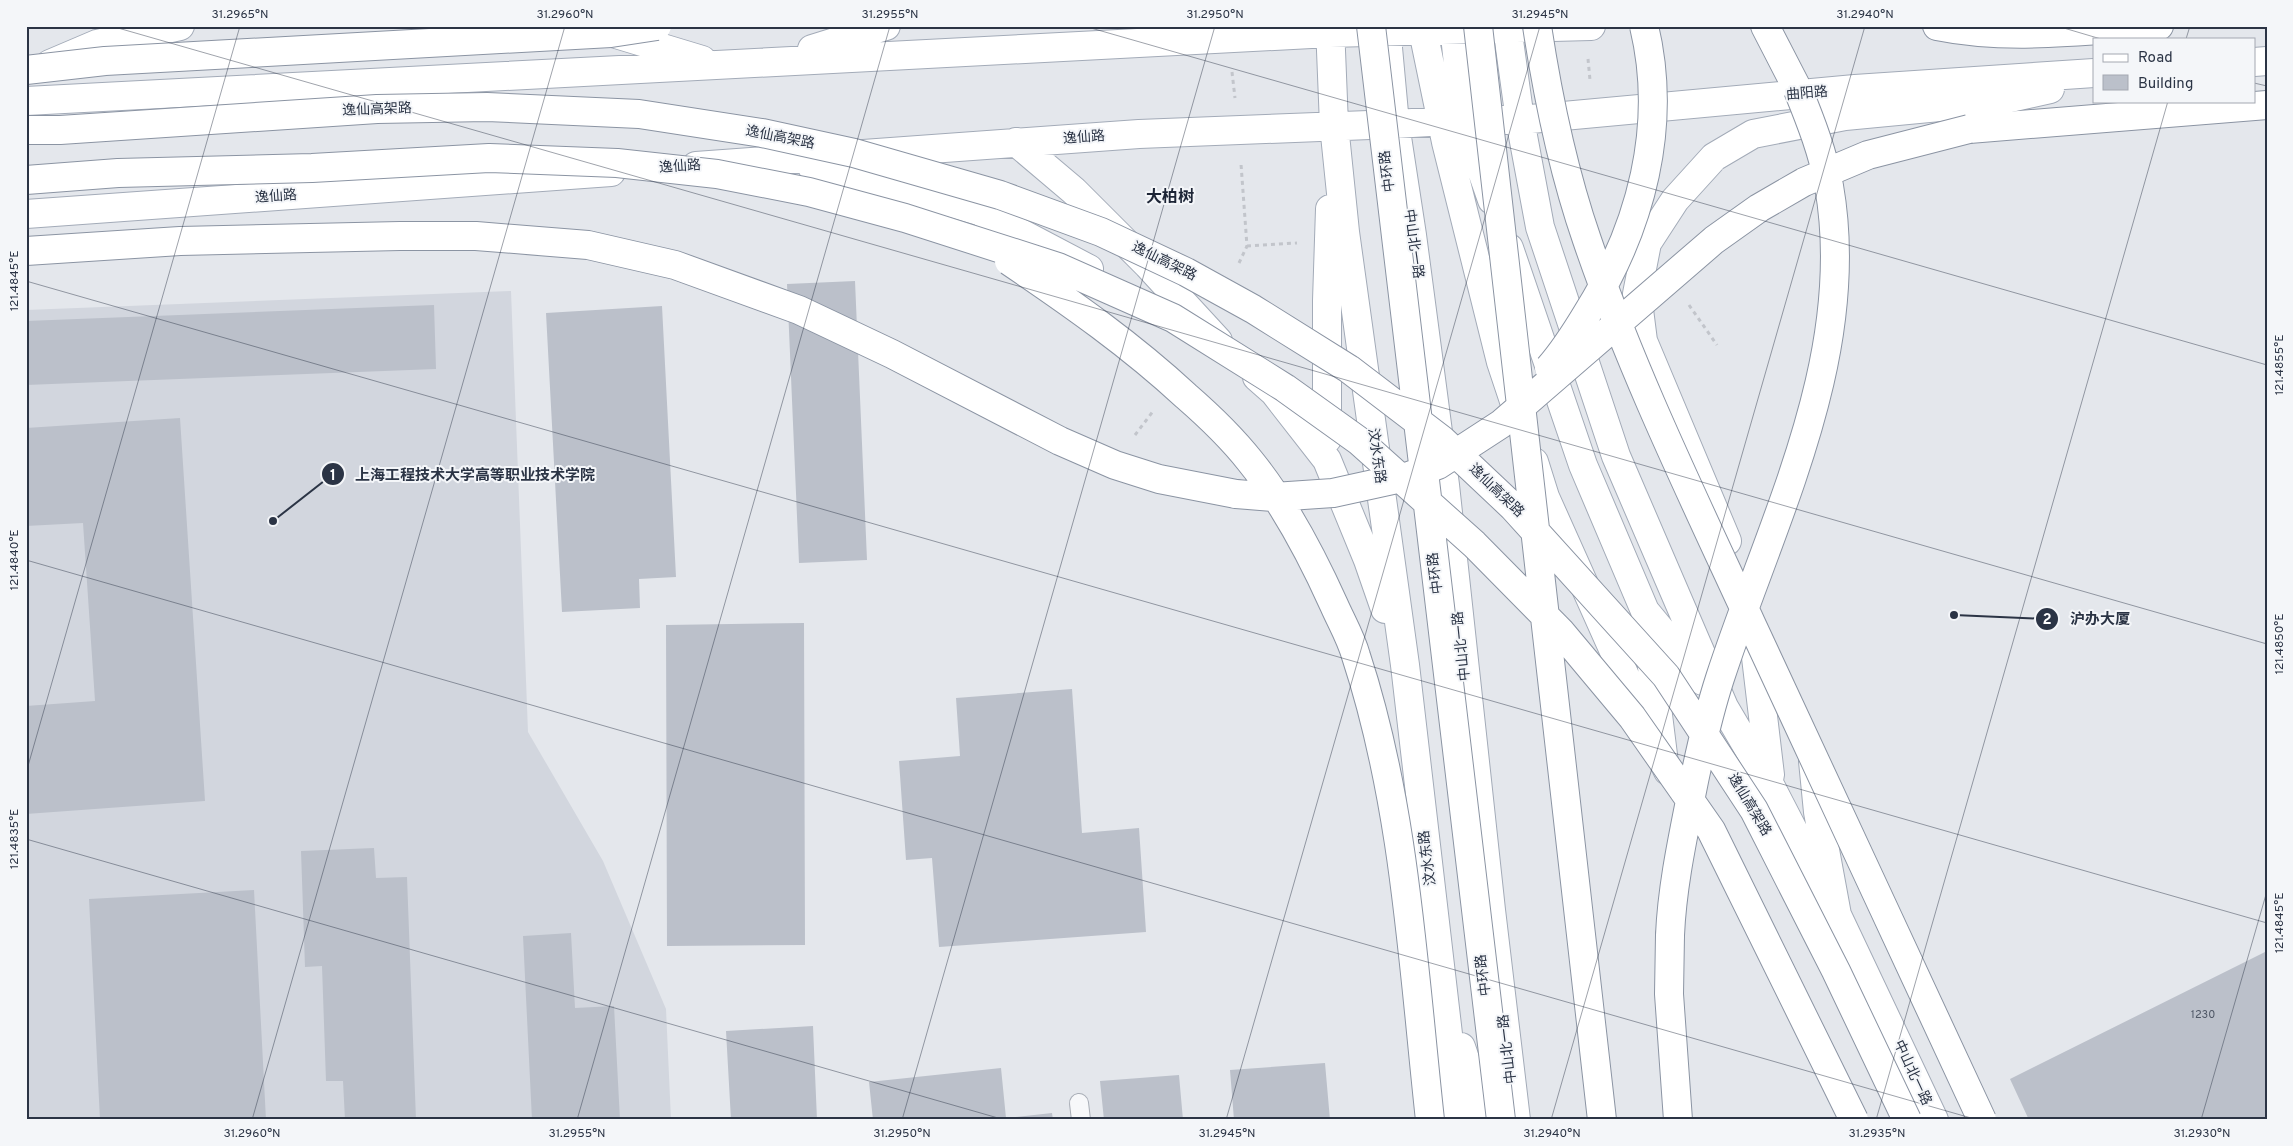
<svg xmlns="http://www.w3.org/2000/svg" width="2293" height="1146" font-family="Overpass,'Noto Sans SC',sans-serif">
<rect width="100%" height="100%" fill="#e4e7ec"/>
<path fill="#d2d6de" d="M511,291L528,732L603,861L666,1009L671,1120H26V310Z"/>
<path fill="#bbc0ca" d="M855,281L867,560L799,563L787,284Z
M434,305L436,369L26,385V321Z
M662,306L676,577L639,579L640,608L562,612L546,313Z
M180,418L205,801L26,814V706L95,701L83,523L26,526V428Z
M804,623L805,945L667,946L666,625Z
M1072,689L1082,833L1139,828L1146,932L939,947L932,858L906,860L899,761L960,756L956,698Z
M374,848L376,878L407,877L416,1120H345L343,1081H326L322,966L305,967L301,851Z
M254,890L266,1120H100L89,899Z
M571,933L575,1008L614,1006L620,1120H532L523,936Z
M2267,951V1120H2029L2010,1079Z
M813,1026L817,1120H731L726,1031Z
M1325,1063L1330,1120H1234L1230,1070Z
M1001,1068L1006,1118L1052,1113L1053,1120H873L869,1082Z
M1179,1075L1183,1120H1104L1100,1081Z"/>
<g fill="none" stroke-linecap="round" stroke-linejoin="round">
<g stroke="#a9aeb7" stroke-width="20">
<path id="service" d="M1079,1103L1081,1120"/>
</g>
<g stroke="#a3abb8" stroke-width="30">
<path id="primary" d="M1330,26L1334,125L1345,232L1405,665L1458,1120
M1386,26L1395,124L1412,235L1445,485L1491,910L1516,1120
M1454,26L1464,120L1492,200
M1507,26L1520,120L1540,227L1616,456L1724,707L1771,787L1837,915L1934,1120
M606,31L702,60
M1423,31L1446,142L1501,362L1515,404
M812,49L886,26
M2254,62L2267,61
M50,64L97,44L180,26
M26,101L1330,33L1591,26
M1016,142L1074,191L1148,265L1218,341
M696,166L1139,134L1395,124L1464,120H1520L1855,89L2094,73
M812,167L858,176L979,211L1089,269
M26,214L611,172
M1509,248L1583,465L1645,611L1664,763L1668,771
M1257,377L1274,392L1327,460L1368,560L1385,609
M1327,439V301L1330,209
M1534,462L1545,497L1651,734
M1727,541L1643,341L1637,294L1647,243L1675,200L1714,157L1753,134L1845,116L1992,102L2050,89
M1645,611L1703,681
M1753,632L1770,775
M1813,761L1818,812L1837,915
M1461,1047L1486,1120"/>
</g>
<g stroke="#8b94a3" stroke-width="30">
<path id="trunk" d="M1765,26L1798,90
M1937,26C2010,41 2086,30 2159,26
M1969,129L2267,105
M26,251L180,241L400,236H476L588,245L675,265L799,310L892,354L1060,441L1115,465L1159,479L1236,494
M1670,935L1669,994L1678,1120"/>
</g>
<path stroke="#c2c5cb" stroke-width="3" stroke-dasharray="4 4" stroke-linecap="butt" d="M1588,59L1590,80
M1232,72L1235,98
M1247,246L1297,243
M1239,263L1247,246L1241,164
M1689,305L1717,345
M1135,435L1154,410"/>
<use href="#service" stroke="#f7f8fa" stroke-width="18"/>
<use href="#primary" stroke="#fff" stroke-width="28"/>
<use href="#trunk" stroke="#fff" stroke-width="28"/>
<g stroke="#8b94a3" stroke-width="30" stroke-linecap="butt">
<path id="trunk-bridge" d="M1371,26L1501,1120
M1478,26L1602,1120
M1537,26C1548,98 1563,171 1587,240C1632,372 1693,497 1751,623C1828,789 1905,954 1982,1120
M26,70L105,61L611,33L657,26
M26,130H60L377,109L487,107L639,114L762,133L854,153L1000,195L1101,232L1186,272L1253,309L1349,369L1442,440L1513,507L1666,676L1754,810L1836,971L1907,1120
M26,180L118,173L312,168L489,158L617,163L717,174L809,192L905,218L1058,267L1173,318L1285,388L1359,441L1474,544L1560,631L1632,717L1711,830L1854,1120
M1009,261C1071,303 1131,345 1186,396C1209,416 1231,437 1250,461C1285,504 1311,554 1334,605C1341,621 1351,638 1356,656C1405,805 1413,965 1430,1120
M1549,368C1564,351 1576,332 1588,312C1641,227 1668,126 1644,26
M1236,494L1274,497L1333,493L1406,477L1438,465L1501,424L1714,240L1759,208L1804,182L1868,155L1969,129
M1670,935C1672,890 1681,846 1690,801C1698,760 1707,718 1720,678C1771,521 1859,357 1829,186C1823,153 1811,122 1798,90"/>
</g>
<use href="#trunk-bridge" stroke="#fff" stroke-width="28"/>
</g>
<path fill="none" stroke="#2b3445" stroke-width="1" stroke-opacity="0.45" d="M111,26L2267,644M1084,26L2267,365M2057,26L2101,39M2186,39L2190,26M2254,83L2267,86M26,281L2267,923M26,560L1978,1120M26,773L240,26M26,839L1005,1120M26,1118L32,1120M252,1120L565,26M577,1120L890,26M902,1120L1215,26M1226,1120L1540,26M1551,1120L1865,26M1876,1120L2168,101M2201,1120L2267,891"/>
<g text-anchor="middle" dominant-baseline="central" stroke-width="4" stroke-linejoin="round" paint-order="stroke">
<g font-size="11" fill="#4f5766">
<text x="2203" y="1015">1230</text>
</g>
<g font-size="14" fill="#2b3445" stroke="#f4f6f9">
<text transform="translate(1807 94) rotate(-5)">曲阳路</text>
<text transform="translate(377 110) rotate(-2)">逸仙高架路</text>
<text transform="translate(780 138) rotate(11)">逸仙高架路</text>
<text transform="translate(1084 138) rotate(-4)">逸仙路</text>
<text transform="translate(680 167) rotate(-4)">逸仙路</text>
<text transform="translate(1388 171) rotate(-97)">中环路</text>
<text transform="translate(276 197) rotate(-4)">逸仙路</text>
<text transform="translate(1413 244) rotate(82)">中山北一路</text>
<text transform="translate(1164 262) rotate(26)">逸仙高架路</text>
<text transform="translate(1376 456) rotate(82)">汶水东路</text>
<text transform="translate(1496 491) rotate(44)">逸仙高架路</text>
<text transform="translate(1436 573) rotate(-97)">中环路</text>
<text transform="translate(1462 646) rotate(-96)">中山北一路</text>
<text transform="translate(1749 805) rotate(59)">逸仙高架路</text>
<text transform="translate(1428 858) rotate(-97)">汶水东路</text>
<text transform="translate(1484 975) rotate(-97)">中环路</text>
<text transform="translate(1508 1049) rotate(-97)">中山北一路</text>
<text transform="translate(1912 1073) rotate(65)">中山北一路</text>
</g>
<g font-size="16" font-weight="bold" fill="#1d2536" stroke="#f4f6f9">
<text x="1170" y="198">大柏树</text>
</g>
</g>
<path fill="none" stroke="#2b3445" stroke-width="2" d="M273 521L333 474M1954 615L2047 619"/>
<g fill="#2b3445" stroke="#f4f6f9" stroke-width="2">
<circle cx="273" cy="521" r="5"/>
<circle cx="1954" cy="615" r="5"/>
<circle cx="333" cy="474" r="12"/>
<circle cx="2047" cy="619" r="12"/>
</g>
<g font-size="15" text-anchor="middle" font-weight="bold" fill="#fff">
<text x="333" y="480">1</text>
<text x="2047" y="624">2</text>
</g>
<g font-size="15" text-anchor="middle" font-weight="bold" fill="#2b3445" stroke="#f4f6f9" stroke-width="4" stroke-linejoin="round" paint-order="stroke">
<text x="475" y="480">上海工程技术大学高等职业技术学院</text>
<text x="2100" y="624">沪办大厦</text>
</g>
<rect width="2293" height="1146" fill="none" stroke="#f4f6f9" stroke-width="55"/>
<rect x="2093" y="38" width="162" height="65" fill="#f4f6f9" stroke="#a4a8b1"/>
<rect x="2103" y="54" width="25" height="8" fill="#ffffff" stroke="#a4a8b1"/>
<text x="2138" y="62" font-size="15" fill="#2b3445">Road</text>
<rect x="2103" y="75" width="25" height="15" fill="#bbc0ca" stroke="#a4a8b1"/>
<text x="2138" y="88" font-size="15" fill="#2b3445">Building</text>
<rect x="28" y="28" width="2238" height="1090" fill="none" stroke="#2b3445" stroke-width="2"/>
<g font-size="12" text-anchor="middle" fill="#2b3445">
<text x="240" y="18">31.2965°N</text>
<text x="565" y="18">31.2960°N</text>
<text x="890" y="18">31.2955°N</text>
<text x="1215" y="18">31.2950°N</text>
<text x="1540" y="18">31.2945°N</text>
<text x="1865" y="18">31.2940°N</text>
<text transform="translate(14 281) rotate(-90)" y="4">121.4845°E</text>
<text transform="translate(2279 365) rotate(-90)" y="4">121.4855°E</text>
<text transform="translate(14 560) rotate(-90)" y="4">121.4840°E</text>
<text transform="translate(2279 644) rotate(-90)" y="4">121.4850°E</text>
<text transform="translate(14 839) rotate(-90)" y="4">121.4835°E</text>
<text transform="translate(2279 923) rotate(-90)" y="4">121.4845°E</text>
<text x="252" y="1137">31.2960°N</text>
<text x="577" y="1137">31.2955°N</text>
<text x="902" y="1137">31.2950°N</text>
<text x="1227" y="1137">31.2945°N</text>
<text x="1552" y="1137">31.2940°N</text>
<text x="1877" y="1137">31.2935°N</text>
<text x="2202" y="1137">31.2930°N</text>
</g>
</svg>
